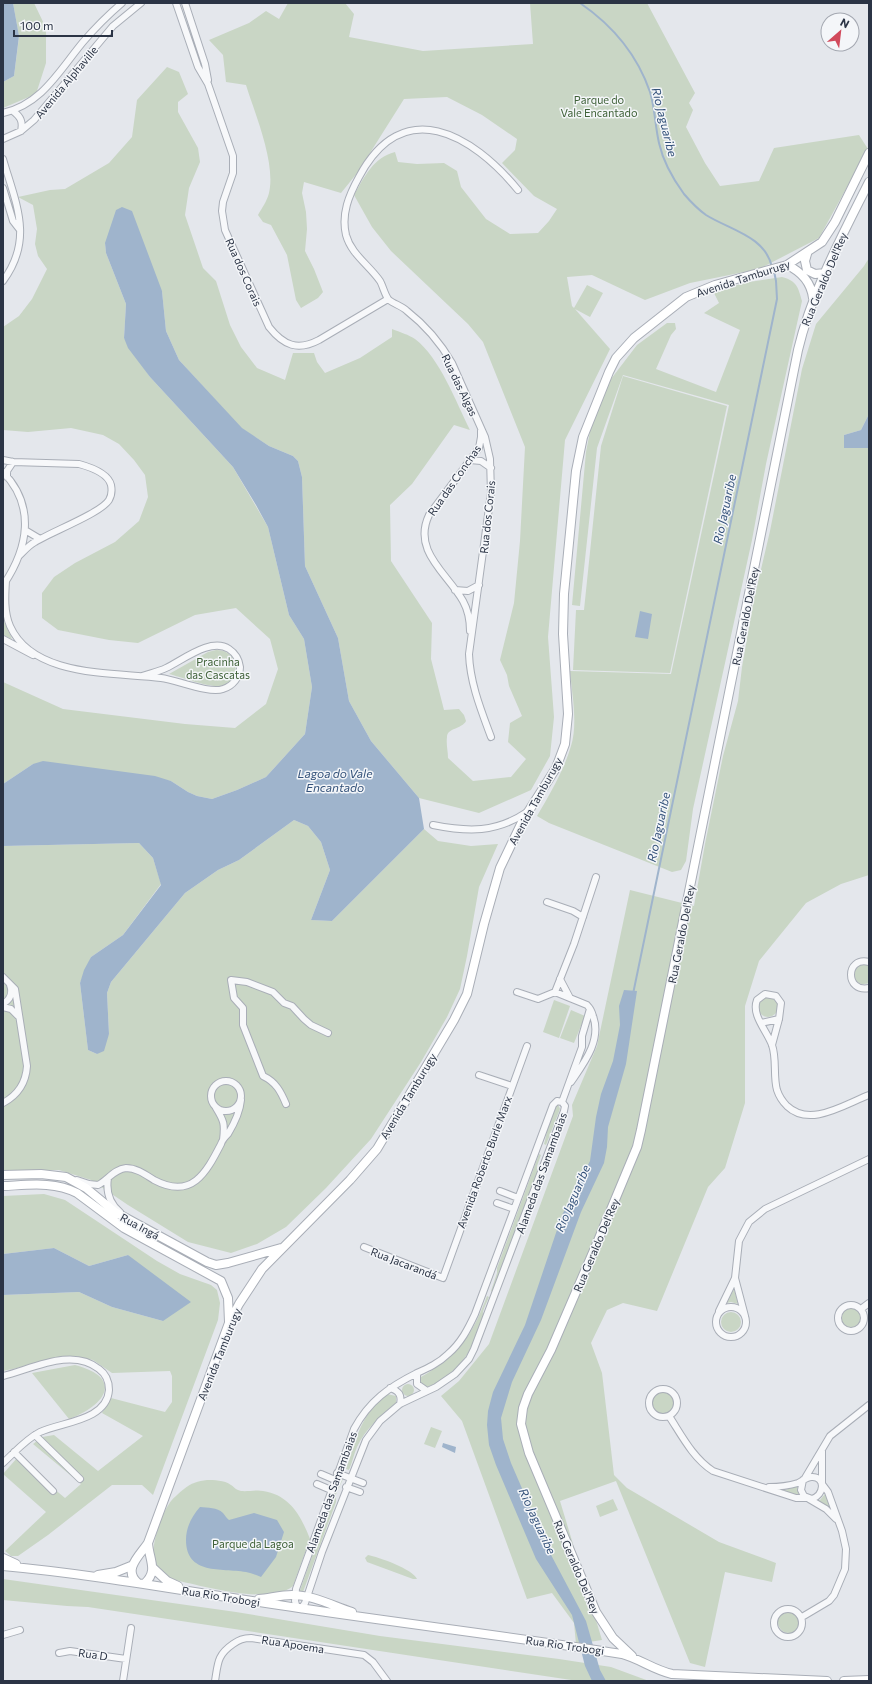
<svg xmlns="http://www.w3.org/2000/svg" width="872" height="1684" font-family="Commissioner,sans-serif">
<rect width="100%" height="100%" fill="#e4e7ec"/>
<path fill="#c9d6c5" d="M13,3H34L46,28V63L36,94L3,108V82L14,76L19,37Z
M288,3H345L354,14L349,37L423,51L533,44L530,3H647L695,93L689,103L693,110L686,127L705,163L720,186L759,181L774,148L859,135L868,149L819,238L759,269L690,283L645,300L592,275L567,277L572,306L574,308L587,285L603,293L590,317L575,309L610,349L565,440L548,637L554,717L550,756L531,790L479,813L419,798L371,741L349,701L338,638L305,566L302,477L298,461L293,456L269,446L241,428L179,360L166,331L162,291L105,243L106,253L126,304L124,338L150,377L233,467L268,527L289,615L304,639L312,687L305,734L266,777L237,790L212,799L197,796L188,792L171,781L33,764L3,784V682L63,709L185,724L235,728L266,704L278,669L270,639L236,608L195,615L138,643L109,640L58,630L42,618V593L54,577L75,563L115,542L139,521L148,497L145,475L134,460L119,444L103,435L71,428L28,432L3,430V327L19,316L32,299L47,269L38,256L35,244L37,229L33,205L18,197L50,190L65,189L109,163L132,137L137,100L167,67L179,72L188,94L178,102V112L198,148L200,162L189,188L185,215L203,268L216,281L230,325L241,347L257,368L285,380L293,353H314L317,362L325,373L360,358L392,337V329C400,332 409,335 415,339C440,358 456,402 470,430L454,425L412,484L390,505L391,561L432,623L431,659L444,710L459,709L464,715L466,721C462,729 447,728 447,737C446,744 448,751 448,758L473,781L511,777L526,759L508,742L510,723L522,716L509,686L507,675L500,660L514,603L520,541L525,447L483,342L468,324L391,251L372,227L354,195C365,176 373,158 395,152L398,162L417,164L444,163L457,171L461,187L486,219L510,234L538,233L549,221L557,209L534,196L502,163L515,150L517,139L482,115L447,97L404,99L358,172L341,193L304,182L302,193L306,212L307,229L305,251L314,269L323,292L318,298L301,308L296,300L287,255L271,225L263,222L258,215C262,208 267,201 269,193C276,163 255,114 246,85L226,82L223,55L209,40L249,23L266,11L279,19Z
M869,258V414L861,430L844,435V448H869V875L841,884L806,903L759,961L745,1006V1103L725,1168L708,1187L657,1311L623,1303L607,1310L591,1343L602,1373L614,1475L627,1488L719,1542L776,1563L772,1582L725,1572L705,1667L690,1663L616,1481L560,1501L602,1640L576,1644L574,1623L552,1593L527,1599L462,1421L441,1396L459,1381L489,1344L573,1116L572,1105L597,1046L630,890L694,906L705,844L723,756L738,701L742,667L754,599L770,531L802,369L816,324L864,266Z
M782,277C797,281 798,287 802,301L766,464L752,540L693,809L686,861L681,870L672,872L549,823L537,816C550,794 564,770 571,746C578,724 572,694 570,671L671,674L729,405L623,375L597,448L580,606L572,605L586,452L591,426L611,379L637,345L667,323H675L676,329L671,335L656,369L716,392L740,330L704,313L719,303L713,291L749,282Z
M623,376L727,406L670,673L573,670L576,610H584L601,446Z
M3,619L12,639L3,635Z
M216,650C240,649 242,683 221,686C210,688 181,677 169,674L208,652Z
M294,820L308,826L321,842L330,870L311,920L332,921L424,829L438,841L471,846L498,844L479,887L467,956L460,989L447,1017L421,1062L371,1139L326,1188L286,1227L257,1244L231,1253L188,1242L128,1205L91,1180L59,1170H3V846L139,843L153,858L161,884L123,935L91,957L80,983L88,1050L97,1054L109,1034L107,993L111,982L185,893L218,870L239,860Z
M865,964L869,966V983C853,989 847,967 865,964Z
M758 1007a10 10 0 1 1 20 0a10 10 0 1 1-20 0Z
M554,1000L570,1006L559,1038L543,1032Z
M571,1010L585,1016L574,1043L560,1038Z
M558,1104L560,1109L546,1145L544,1144C548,1133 548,1110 558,1104Z
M539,1154L541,1155L537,1166V1174L492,1292L491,1291L497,1273V1268Z
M44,1194L65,1200L157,1261L180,1274L211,1285L217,1290L220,1303L218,1320L153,1495L142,1485H112L48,1535L18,1556H11L5,1551L46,1512L3,1474L17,1458L65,1498L81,1484L33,1444L42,1437L54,1435L98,1471L143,1436L102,1413L111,1398L165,1412L172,1402V1376L170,1371L112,1373L93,1360L74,1356L3,1371V1295L79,1292L112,1307L163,1321L128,1255L89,1266L54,1248L3,1254V1196Z
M734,1289L738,1304L731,1302L727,1303Z
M487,1296L489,1297C487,1302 484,1307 483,1312C483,1315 484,1318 483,1321C475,1348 455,1378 427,1387L420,1383L421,1377C459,1355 472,1336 487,1296Z
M841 1318a10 10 0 1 1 20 0a10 10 0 1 1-20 0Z
M721 1322a10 10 0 1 1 20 0a10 10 0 1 1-20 0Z
M75,1365C125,1378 105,1406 69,1419L32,1373Z
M402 1390a6 6 0 1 1 12 0a6 6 0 1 1-12 0Z
M652 1403a11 11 0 1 1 22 0a11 11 0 1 1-22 0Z
M387,1394L396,1396V1403C382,1415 365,1429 357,1447C354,1454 352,1463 349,1470L346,1469C358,1436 359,1417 387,1394Z
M431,1427L442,1431L435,1448L424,1444Z
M343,1479L336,1494V1502L303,1592L299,1593L339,1480Z
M207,1480C214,1480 224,1480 231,1485C233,1486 235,1489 238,1490C244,1493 256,1489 263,1491C290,1495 301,1516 310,1539L293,1586C270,1605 207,1587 179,1581C171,1579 161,1574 156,1566C148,1552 160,1517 169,1504C172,1499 179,1493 184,1489C191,1483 198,1481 207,1480Z
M798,1486L797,1489L800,1496L782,1491Z
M825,1494L831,1510L817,1501L820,1500Z
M613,1499L618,1510L600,1517L596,1506Z
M368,1555C378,1557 413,1569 417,1579H413L367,1562L365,1558Z
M3,1579L236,1612L380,1636L559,1659L611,1667L649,1681H578L88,1607L67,1606L3,1600Z
M778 1622a11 11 0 1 1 22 0a11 11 0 1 1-22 0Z"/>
<path fill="#9fb4cc" d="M3,3H13L19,36L14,76L3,82Z
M122,207L132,211L162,291L166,331L179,360L242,428L269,446L293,456L298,461L302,477L305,566L338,638L349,701L371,741L419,798L424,829L332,921L311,920L330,870L321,842L308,826L294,820L239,860L218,870L185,893L111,982L107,993L109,1034L104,1051L97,1054L88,1050L80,983L84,970L91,957L123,935L161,885L153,858L139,843L3,846V784L33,764L43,761L155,776L171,781L188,792L197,796L212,799L237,790L266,777L305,734L312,687L304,639L289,615L268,527L256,505L233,467L150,377L128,348L124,338L126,304L106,253L105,243L116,210Z
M869,414V448H844V435L861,430Z
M640,611L652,614L648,639L635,637Z
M624,990L637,991L626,1064L608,1127L607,1147L604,1163L581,1212L541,1320L512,1382L501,1418L503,1439L511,1463L550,1553L586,1621L600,1670L606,1681H592L585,1666L572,1615L536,1559L496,1465L489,1445L487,1425L488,1411L493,1392L525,1325L562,1215L590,1161L596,1117L601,1094L613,1061L620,1025L619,1006Z
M54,1248L89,1266L128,1255L191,1302L163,1321L112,1307L79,1292L3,1295V1254Z
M443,1443L456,1447L455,1453L442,1447Z
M200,1507C208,1508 217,1507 223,1513C225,1515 226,1518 229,1520L254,1513L277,1520L284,1532L276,1557L261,1577C256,1575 251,1573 246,1572C221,1568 186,1575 186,1540C186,1527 192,1516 200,1507Z"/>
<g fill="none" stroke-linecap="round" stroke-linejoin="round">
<path stroke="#9fb4cc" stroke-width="2" d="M580,3C612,25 637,54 650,92C655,108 655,126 659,143C663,161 673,179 684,194C690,201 699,210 706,215C730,230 765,236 772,267
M633,994L777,299L776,281L774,271"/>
<g stroke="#a9aeb7" stroke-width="8">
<path id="street" d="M176,3L198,67L208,84L233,156V173L223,202L222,211L225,230L269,327C284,346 298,351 319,340L388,299
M185,3L205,64L208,80
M13,111C21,117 23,122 21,131
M3,113C42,104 59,71 83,42C95,28 108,15 122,3
M3,139L21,131L34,120L113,26L141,3
M3,159C16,204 34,239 3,281
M3,188L13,221L20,230
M3,460L13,462L79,464C90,467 108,473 111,485C112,490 112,495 109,500C101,513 51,532 35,542C29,545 24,551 19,556
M470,460L481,461L491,468
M3,472C36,506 28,548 4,584
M7,477V471L13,462
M25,530L40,539
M6,581C5,596 4,612 10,626C33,678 114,672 161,678C177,680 209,694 223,689C233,686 240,677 240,667C239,659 235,653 229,649C211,637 183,660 166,668C158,672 150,673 142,676
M455,590L468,591L479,585
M470,631C470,621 468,610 463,601C447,573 412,551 429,515L479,448L481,437V431
M3,639L33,655
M491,737C481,710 470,683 469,654L491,493L490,459L485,437L452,363C441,344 425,325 407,311C402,306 394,304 389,300C385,296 383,286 380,281C369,265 351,254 346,235C341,214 349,195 359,177C403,94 472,134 518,190
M433,825C468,832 496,833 527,812
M547,902L573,911L583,917
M869,962C845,956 845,993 869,988
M3,977L15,989L27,1066C26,1082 18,1095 3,1103
M560,979L570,998
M517,992L538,999L555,992L587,1005C590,1008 592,1012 593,1016C602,1040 584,1063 571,1082
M555,992L574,944L596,877
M3,1004C11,999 13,993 10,985
M3,1007L11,1009L19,1017
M761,1023L779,1019
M772,1045L779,1019L781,1003L776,996L765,994L757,1000C751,1015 767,1031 772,1045C777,1059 773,1076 777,1090C779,1096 782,1101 787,1106C810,1128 845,1104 869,1095
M479,1075L512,1086
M211 1096a15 15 0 1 1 30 0a15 15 0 1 1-30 0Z
M562,1102L582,1047V1036L590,1009
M286,1104C281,1092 276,1082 263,1076L243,1025V1008L234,998L231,980L247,982L273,992L284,1003L292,1006L304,1019L311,1025L328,1033
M216,1108C224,1121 225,1124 223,1140
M108,1178C106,1191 109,1203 120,1212
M77,1180L89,1184L98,1185C108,1180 114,1169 126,1168C137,1168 146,1175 154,1180C192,1200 206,1173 221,1144C222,1140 225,1137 228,1134C234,1124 240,1111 241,1100
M500,1191L518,1198
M497,1203L514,1209
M364,1247L443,1278L527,1046
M838 1318a13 13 0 1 1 26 0a13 13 0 1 1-26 0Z
M716 1322a15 15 0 1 1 30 0a15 15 0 1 1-30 0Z
M861,1309L869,1303
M719,1311L735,1278
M745,1316L735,1278L739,1241L749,1222L765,1209L869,1159
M417,1373V1384L427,1391
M3,1376C32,1369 72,1347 99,1369C106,1374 109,1381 109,1390C107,1421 61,1422 40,1432C26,1439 15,1452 3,1463
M390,1388C399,1391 402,1395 400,1404
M649 1403a14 14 0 1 1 28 0a14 14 0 1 1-28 0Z
M669,1416C682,1436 693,1458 713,1471L796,1498H808
M35,1435L80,1479
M14,1452L53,1491
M337,1473L363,1483
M321,1474L335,1480
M805,1478L830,1436L869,1405
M822,1483V1451
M317,1484L331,1490
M346,1487L360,1492
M769,1487C779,1487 788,1486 798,1483C803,1481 807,1476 813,1477C826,1478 824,1495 812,1499L804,1496L801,1490L803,1480
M809,1499L826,1509L836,1519
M297,1608L295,1601L296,1589L354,1429C369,1401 389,1387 417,1373C428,1368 439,1363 448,1354C461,1343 468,1329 475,1314L553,1105L557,1101L562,1102L565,1106L564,1111L474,1349L469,1359L455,1374L436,1387L400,1404L380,1421L366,1440L322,1552L305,1603L301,1609
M774 1623a14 14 0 1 1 28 0a14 14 0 1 1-28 0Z
M802,1617L829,1601L834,1595L845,1569L846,1549L842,1531L828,1492L822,1484
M3,1635L20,1630
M59,1653L70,1651L126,1659
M123,1681L131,1628
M215,1681C218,1663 217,1655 233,1644C239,1640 243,1638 251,1638L364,1655L373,1662L387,1681"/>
</g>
<g stroke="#a9aeb7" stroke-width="10">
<path id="secondary" d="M807,254L805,261L807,270L815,274L825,273
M787,265C802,272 811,282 813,298
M3,1175L41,1174L66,1177L86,1188L115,1212L207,1262L216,1265L228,1263L281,1248
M3,1186C28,1185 54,1181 77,1193L124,1228L221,1281L228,1298L229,1322
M3,1558L16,1564
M3,1566C102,1575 200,1594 299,1608C406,1624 515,1637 622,1654C640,1659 654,1670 672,1674L827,1681
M153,1568L167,1581L178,1586
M98,1575L116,1572L131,1566
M138,1583C122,1570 140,1555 148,1543L229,1323L239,1304L262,1269L350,1180L377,1149L454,1020L467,994L484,924L500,868L523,820L556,768L565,744L568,714L563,634L564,594L576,471L583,437L609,372L616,358L634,338L686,297L715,285L787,265L822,242L835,222L869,153
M144,1584C159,1571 149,1560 148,1543
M259,1599C270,1598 281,1595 292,1595C313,1595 333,1606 352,1612
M632,1656L613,1638L596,1612L529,1453L521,1424L523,1408L528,1394L551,1350L597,1243L637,1147L641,1130L798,350C812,291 842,236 869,182
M844,1681L869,1680"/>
</g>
<use href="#street" stroke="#f7f8fa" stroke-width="6"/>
<use href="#secondary" stroke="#fff" stroke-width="8"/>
</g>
<g text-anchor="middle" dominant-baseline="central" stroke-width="3" stroke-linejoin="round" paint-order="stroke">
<g font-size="11" fill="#2b3445" stroke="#f4f6f9">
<text transform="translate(66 82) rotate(-50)">Avenida Alphaville</text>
<text transform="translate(244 272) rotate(66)">Rua dos Corais</text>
<text transform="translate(743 278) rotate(-18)">Avenida Tamburugy</text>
<text transform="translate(824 279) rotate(-67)">Rua Geraldo Del'Rey</text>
<text transform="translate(460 385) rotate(64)">Rua das Algas</text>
<text transform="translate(454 480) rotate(-55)">Rua das Conchas</text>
<text transform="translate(487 517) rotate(-84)">Rua dos Corais</text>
<text transform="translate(745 616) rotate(-79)">Rua Geraldo Del'Rey</text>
<text transform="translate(535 801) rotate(-61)">Avenida Tamburugy</text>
<text transform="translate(681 934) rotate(-79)">Rua Geraldo Del'Rey</text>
<text transform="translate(408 1096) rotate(-59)">Avenida Tamburugy</text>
<text transform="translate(484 1162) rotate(-70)">Avenida Roberto Burle Marx</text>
<text transform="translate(541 1173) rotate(-70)">Alameda das Samambaias</text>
<text transform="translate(140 1226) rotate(28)">Rua Ingá</text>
<text transform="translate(596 1245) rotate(-67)">Rua Geraldo Del'Rey</text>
<text transform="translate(404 1263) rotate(21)">Rua Jacarandá</text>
<text transform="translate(219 1354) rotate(-68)">Avenida Tamburugy</text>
<text transform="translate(331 1492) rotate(-70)">Alameda das Samambaias</text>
<text transform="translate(577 1567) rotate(67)">Rua Geraldo Del'Rey</text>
<text transform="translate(221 1596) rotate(9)">Rua Rio Trobogi</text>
<text transform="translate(293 1644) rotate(9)">Rua Apoema</text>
<text transform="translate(565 1645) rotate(8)">Rua Rio Trobogi</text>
<text transform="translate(93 1654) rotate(8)">Rua D</text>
</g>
<g font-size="11" fill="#3f6138" stroke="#f4f6f9">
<text x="599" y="99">Parque do<tspan x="599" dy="13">Vale Encantado</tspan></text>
<text x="218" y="661">Pracinha<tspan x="218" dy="13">das Cascatas</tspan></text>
<text x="253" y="1543">Parque da Lagoa</text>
</g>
<g font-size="12" font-style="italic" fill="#34527a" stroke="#f4f6f9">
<text transform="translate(665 122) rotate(76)">Rio Jaguaribe</text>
<text transform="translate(724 509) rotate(-78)">Rio Jaguaribe</text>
<text x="335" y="773">Lagoa do Vale<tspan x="335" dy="14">Encantado</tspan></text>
<text transform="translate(658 827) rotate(-78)">Rio Jaguaribe</text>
<text transform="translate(572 1198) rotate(-67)">Rio Jaguaribe</text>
<text transform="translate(538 1521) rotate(65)">Rio Jaguaribe</text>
</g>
</g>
<rect width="872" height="1684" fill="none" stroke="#2b3445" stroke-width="8"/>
<g transform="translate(840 32) rotate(28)"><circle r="19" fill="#f4f6f9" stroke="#a4a8b1"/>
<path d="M0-3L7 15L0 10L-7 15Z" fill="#d1495b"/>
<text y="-6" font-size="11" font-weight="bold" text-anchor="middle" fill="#2b3445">N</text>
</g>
<path d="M14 30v6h98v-6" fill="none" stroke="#2b3445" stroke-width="2"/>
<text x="20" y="30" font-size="12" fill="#2b3445" stroke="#f4f6f9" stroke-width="3" paint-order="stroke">100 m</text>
</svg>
